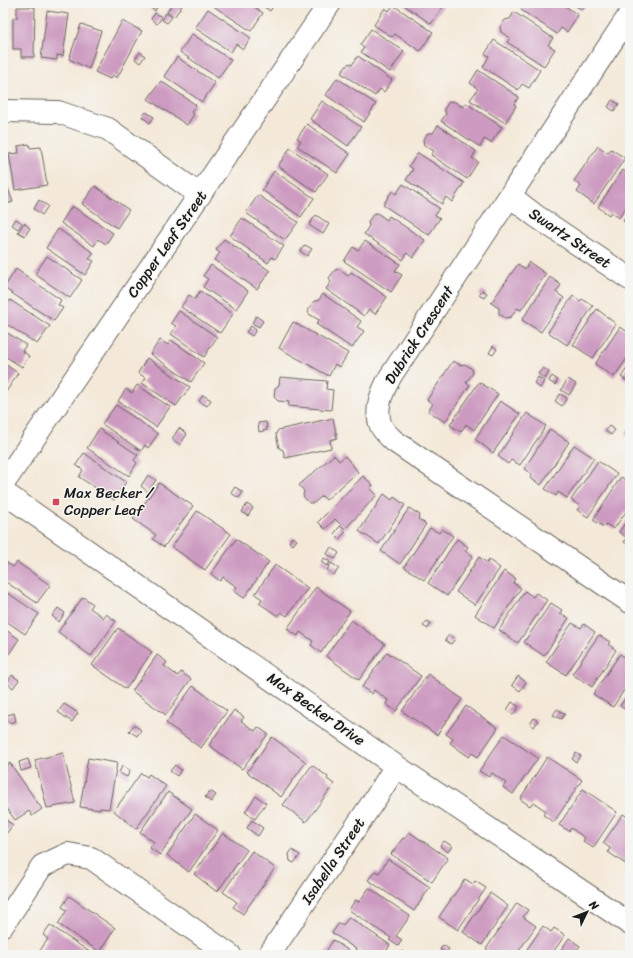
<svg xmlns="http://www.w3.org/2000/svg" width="633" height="958" font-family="Sriracha,sans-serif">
<rect width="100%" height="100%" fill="#f6f6f2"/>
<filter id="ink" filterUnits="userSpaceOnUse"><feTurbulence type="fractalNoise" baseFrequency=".025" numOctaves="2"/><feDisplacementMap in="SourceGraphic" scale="8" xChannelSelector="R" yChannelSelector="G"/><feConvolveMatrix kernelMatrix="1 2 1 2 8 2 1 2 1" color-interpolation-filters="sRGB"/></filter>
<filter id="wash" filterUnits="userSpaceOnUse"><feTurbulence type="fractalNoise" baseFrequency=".012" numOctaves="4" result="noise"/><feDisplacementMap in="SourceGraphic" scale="16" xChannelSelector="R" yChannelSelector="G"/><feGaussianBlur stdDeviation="0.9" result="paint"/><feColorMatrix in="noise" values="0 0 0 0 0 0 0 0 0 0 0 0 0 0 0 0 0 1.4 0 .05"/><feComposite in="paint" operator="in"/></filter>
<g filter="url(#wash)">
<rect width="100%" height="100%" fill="#f4e9d9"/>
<g id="blocks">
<path fill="#cd9bc1" d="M173,3L182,6L174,17L167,12Z
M209,3H248L263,13L251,31Z
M259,3H275L270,11Z
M401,3H441L444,5L431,24Z
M526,3H561L578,15L567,32L561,28L557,34L521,10Z
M571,3H587L582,10Z
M151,4L157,7L155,11L149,7Z
M393,5L433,32L420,51L395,34L392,37L374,25L385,8L389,11Z
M17,7H35L34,57H21V49H13V18H17Z
M208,9L251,38L243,49L236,44L231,52L195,28Z
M47,11L69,14L63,56L57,55V60L41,58Z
M514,12L553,38L548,45L555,49L544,66L507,42L510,38L501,32L500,27L505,20L510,19Z
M155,13L162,17L157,24L151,19Z
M166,13L172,17L167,23L162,20Z
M122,21L142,31L117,78L112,75L110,79L95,72Z
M81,24L101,31L89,69L69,59Z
M371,29L404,51L390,72L361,52L364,48L360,45Z
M192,34L231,60L218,78L180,52Z
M494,40L540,70L529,88L522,84L518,90L483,67L489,56L485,54Z
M3,44L6,57L3,58Z
M140,52L145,56L140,63L135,59Z
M358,56L392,80L384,92L380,89L375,96L341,73L349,63L352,65Z
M177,57L215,83L202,102L164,76Z
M478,70L519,97L514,104L516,106L505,123L470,100L478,89L470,83Z
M337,78L376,104L364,122L326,95Z
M161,81L196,105L191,112L194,114L187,125L148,99Z
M612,100L619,104L614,111L608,107Z
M322,101L361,127L348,146L310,119Z
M453,101L463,107L466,103L502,127L491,143L484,139L480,147L441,121L446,114L444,109L449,102Z
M146,112L154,117L150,123L142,117Z
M307,124L350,154L337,173L297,146L301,141L297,138Z
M438,125L476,151L472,158L478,162L467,179L431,155L434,151L424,145L423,140L428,133H433Z
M29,144L30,148L41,147L47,185L15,190L9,154L19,153L18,146Z
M598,146L608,153L611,149L625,158L594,204L577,192L581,186L574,181Z
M290,148L328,174L316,192L278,166Z
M418,153L464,183L452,202L446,197L442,204L406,180L413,169L409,166Z
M623,170L630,175V201L619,218L611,212L609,215L598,207Z
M274,171L314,198L301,217L262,190Z
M3,175L13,202L3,205Z
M403,184L439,208L435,215L440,218L429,235L383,205L392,191L396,194Z
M95,186L129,210L117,228L82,204Z
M258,195L298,222L285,240L246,213Z
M39,200L48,206L42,215L34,209Z
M72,206L113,233L106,244L98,239L94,246L61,223Z
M630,211V225L623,221Z
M377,213L387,220L389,216L425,240L413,258L407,253L403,260L364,234L369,226L368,222L373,214Z
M316,215L329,224L323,234L309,225Z
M242,218L284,246L275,259L272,257L268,263L230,236Z
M16,219L22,223L18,229L12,225Z
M24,223L30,228L25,236L18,232Z
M58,229L94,253L89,259L94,261L85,275L46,248Z
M224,239L270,271L257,289L214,260L220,253L216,250Z
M365,241L400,264L395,271L402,275L391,292L344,261L353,247L358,250Z
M305,245L312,249L307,256L300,251Z
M47,256L82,280L70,298L35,274Z
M529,262L546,274L521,310L517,308L511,317L506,318L499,314V308L491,303L518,264L525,269Z
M211,265L248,291L236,309L203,287L208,279L203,276Z
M16,269L61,300L58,305L63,308L54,321L4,288Z
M339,269L348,276L351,272L387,297L375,314L369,309L364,316L326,289L331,282L329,278L335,270Z
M550,277L561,285L556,292L564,298L541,332L522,320Z
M482,290L487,293L484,298L479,295Z
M200,291L233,314L220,333L181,307L189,295L195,299Z
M323,294L361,321L357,327L364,331L352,348L316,324L319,320L309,314L308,310L314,301H318Z
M573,296L580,301L582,299L593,306L567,345L548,332Z
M10,300L50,326L37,344L3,322V310Z
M597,309L616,324L593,358L573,345Z
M179,311L217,337L204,357L171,334L176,326L171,323Z
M256,316L263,321L259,327L252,323Z
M293,322L348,353L340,367L335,364L329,376L279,348Z
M251,326L256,330L252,336L246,332Z
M620,327L628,332L630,329V354L614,377L595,364Z
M3,330L26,345L22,351L29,356L22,367L3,355Z
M160,340L168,345L171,340L204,363L191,382L150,354Z
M493,346L497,349L493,355L489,353Z
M147,358L190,387L176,406L142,383L146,378L138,373Z
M453,361L460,365L465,364L472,369L473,373L466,383L470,385L445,422L428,411L433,404L427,400Z
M3,363L18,373L6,392L3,390Z
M630,364V383L621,377Z
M543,368L549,372L545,379L538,374Z
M552,376L558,380L555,385L549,381Z
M280,377L327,381L326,389L333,390L331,410L288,406L289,402L278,401L274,397L275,388L279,385Z
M538,377L544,381L540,388L534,383Z
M568,379L576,384L569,395L561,390Z
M479,382L498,394L474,430L466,424L461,432L450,425Z
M137,385L170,407L156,427L118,401L126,389L132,393Z
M560,394L567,398L562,406L555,401Z
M203,395L211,400L207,406L199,401Z
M500,401L520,414L493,453L475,439Z
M116,405L158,434L148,448L145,445L141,451L102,424Z
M527,413L546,426L520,465L511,460L508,464L498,456Z
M333,418L337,438L330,440L331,448L285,458L283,450L279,448L276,434L278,430Z
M266,422L267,430L259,432L258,423Z
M609,426L615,430L611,435L605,431Z
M630,427V437L625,434Z
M179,428L187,434L180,445L172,439Z
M99,429L138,455L134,460L137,463L129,476L87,448Z
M550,429L569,442L541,485L530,478L532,474L524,469Z
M574,445L594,458L567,498L558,492L556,496L545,489Z
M84,453L126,482L114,500L79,477L83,470L76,465Z
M334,455L339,461L345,456L358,472L326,500L322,496L314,503H309L303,496L304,491L299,485Z
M598,461L617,474L588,517L577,510L580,506L571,500Z
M148,475L156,480L148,492L141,486Z
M363,476L373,485L370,488L377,495L345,529L335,519L325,529L318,522Z
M621,477L630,483V506L614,529L606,524L604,527L593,520Z
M159,483L193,506L164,547L153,539L156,535L133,519Z
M235,487L243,492L239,498L231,493Z
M384,494L392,500L394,497L405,505L379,544L359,531Z
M247,504L253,508L248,516L242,512Z
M409,508L420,515L418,519L426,524L400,564L381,551Z
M197,511L231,534L205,570L172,547Z
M630,516V546L624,542L627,538L619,532Z
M340,526L346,532L339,539L334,534Z
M430,528L439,533L442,529L453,536L424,580L404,567Z
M292,537L297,540L293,545L289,542Z
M236,539L269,562L244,598L234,591L237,587L223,577L220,581L211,574Z
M457,539L468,547L465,551L473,556L447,596L428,583Z
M331,547L339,553L335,559L327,554Z
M479,557L487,563L489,560L500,568L475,605L456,592Z
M324,558L330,562L327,566L321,562Z
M6,562L13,567L17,562L50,585L37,603L3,580V566Z
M331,563L339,568L334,575L327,570Z
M275,565L308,588L287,616L281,612L278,616L259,603L262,599L255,594Z
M504,571L515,578L513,583L521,588L494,628L475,615Z
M316,587L350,611L321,653L311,645L313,641L300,632L298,636L287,629Z
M3,590L39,614L25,634L3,619Z
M525,591L533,597L536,593L547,600L518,643L499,630Z
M83,597L93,604L90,608L104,618L106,614L116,621L91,656L58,632Z
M551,603L562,610L560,613L569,618L544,656L524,642Z
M58,608L65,613L59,622L52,616Z
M351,620L385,644L359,680L326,656Z
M427,621L431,623L428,629L423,626Z
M572,623L581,628L584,624L595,632L566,675L546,662Z
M3,628L19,639L9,654L3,649Z
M118,628L152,652L126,689L92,665Z
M449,635L455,639L451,644L445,640Z
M599,635L610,642L608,644L616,650L592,687L572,674Z
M387,652L421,676L396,711L386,704L388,700L374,690L372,694L362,687Z
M620,654L628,660L630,658V681L613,707L593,694Z
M157,655L167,662L164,666L178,676L181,672L191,679L166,715L132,691Z
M428,674L462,699L437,735L402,711Z
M12,675L19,680L13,688L7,683Z
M518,676L526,682L520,691L512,685Z
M193,686L227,711L201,748L166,723Z
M630,691V713L620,706Z
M512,702L519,707L513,715L507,710Z
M64,704L78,713L72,722L58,712Z
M466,706L498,728L478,757L472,753L469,757L450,743L453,739L446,734Z
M557,709L565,714L561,719L553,715Z
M234,710L244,717L241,721L255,731L258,727L268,734L242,769L209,745Z
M14,713L16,721L11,723L7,721L5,716Z
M534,718L538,721L534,727L530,724Z
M134,725L141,730L137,736L129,731Z
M504,735L538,758L513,794L503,787L506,783L492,773L489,777L479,771Z
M272,737L306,762L281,797L247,772Z
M63,753L75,803L47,808L35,760Z
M576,753L581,756L576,762L572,759Z
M547,757L582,780L554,822L543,815L546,811L533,802L530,806L520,799Z
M88,758L117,763L109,809L100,808V810L80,807Z
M28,759L31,768L21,771L19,762Z
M10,763L42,809L32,816L29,811L15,820L3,803V768Z
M175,765L181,770L177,776L170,771Z
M312,765L328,777L327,779L334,784L306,822L283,805Z
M122,766L130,770L127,777L119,773Z
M141,773L147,777L149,774L166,786L136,829L114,811Z
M583,789L617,812L593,848L583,841L585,838L571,828L569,831L559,825Z
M210,791L216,795L211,802L205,797Z
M168,792L192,809L160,855L150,848L154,842L140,832Z
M256,796L266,803L255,819L245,812Z
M195,814L218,830L189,872L167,855Z
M623,814L630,819V861L627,865L608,852L610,848L603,843Z
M3,818L13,825L6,834L5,833L3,836Z
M252,820L263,828L258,836L247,828Z
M409,832L448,858L432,882L391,854L403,838L405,839Z
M223,833L247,850L217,892L194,874Z
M444,841L452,846L448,852L440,846Z
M292,850L300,855L294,863L290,861L289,854Z
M252,851L275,868L243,914L233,907L237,902L223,892Z
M388,859L430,887L414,911L368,880L375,871L379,873Z
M465,879L473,884L475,881L486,888L458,930L439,917Z
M369,888L410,916L396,936L402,940L398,946L389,940L391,938L349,910L355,900L359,902Z
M490,893L508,906L482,945L463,932Z
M69,896L115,928L100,952L58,924L67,910L62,907Z
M517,903L528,910L523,917L536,926L516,955H494L486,949Z
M349,917L390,945L384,955H365L332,933L339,923L343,925Z
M50,925L94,955H43L39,952L48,939L43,935Z
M543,926L551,932L554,928L565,935L551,955H523Z
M569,938L580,946L577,950L585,955H558Z
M333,940L355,955H318L320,952L324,955Z
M443,945L449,949L446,954L440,950Z
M402,951L408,955H399Z"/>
</g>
</g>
<g filter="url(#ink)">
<use href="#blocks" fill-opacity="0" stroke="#68645e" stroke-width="1"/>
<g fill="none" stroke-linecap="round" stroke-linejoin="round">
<g stroke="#68645e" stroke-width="24">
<path id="street" d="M630,14L390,377C382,392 374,409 381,426C384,432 390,437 394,441L630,602
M3,111L58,112L108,129L200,195
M510,196L536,216L630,279
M3,484L330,3
M3,492L396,766L630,924
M3,925L42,866L68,854L91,858L230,955
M269,955L377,796L396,766"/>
</g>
<use href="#street" stroke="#fff" stroke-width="22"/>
</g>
</g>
<rect fill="#d1495b" stroke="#f6f6f2" stroke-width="1.5" x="52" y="498" width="8" height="8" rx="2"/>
<g text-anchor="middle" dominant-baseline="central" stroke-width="3" stroke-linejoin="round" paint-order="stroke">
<g font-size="15" fill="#1c1c1c" stroke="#f6f6f2">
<text transform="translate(570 238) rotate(34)">Swartz Street</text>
<text transform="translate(167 244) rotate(-55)">Copper Leaf Street</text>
<text transform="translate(419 335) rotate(-57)">Dubrick Crescent</text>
<text transform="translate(316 709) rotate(35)">Max Becker Drive</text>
<text transform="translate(333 861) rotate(-56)">Isabella Street</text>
</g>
<g font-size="15" fill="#1c1c1c" stroke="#f6f6f2" text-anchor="start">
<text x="64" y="493">Max Becker /<tspan x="64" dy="17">Copper Leaf</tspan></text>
</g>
</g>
<rect width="633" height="958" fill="none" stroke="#f6f6f2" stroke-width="16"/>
<g transform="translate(587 912) rotate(47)" stroke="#f6f6f2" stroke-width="3" paint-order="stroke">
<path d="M0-3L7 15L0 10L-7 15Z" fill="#1c1c1c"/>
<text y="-6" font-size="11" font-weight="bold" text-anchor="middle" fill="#1c1c1c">N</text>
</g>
</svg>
